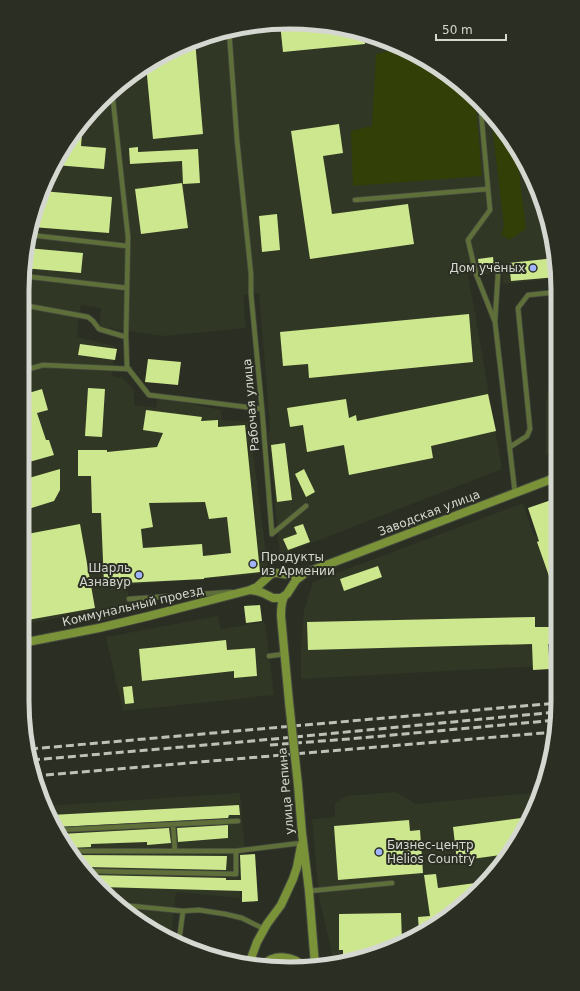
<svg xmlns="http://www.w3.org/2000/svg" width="580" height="991" font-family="'DejaVu Sans',sans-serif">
<rect width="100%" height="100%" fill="#2b2f23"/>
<path fill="#313725" d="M290,22L342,27L392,42L439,67L480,101L522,156L544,204L557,272V278L503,284L502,274H468L502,469L280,555L268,432H270V426L259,293L243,295L246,328L164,336L100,327L101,308L81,305L78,323L77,337L115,346L112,376L118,378L122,377L134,390V405L156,408L158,397L221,410V420L249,422L268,569L263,574L127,585L130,606L22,624L23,272L36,204L67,141L100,101L141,67L187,42L237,27Z
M557,365V450L546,455V403L552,367Z
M523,503L534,536L557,531V600L547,573L557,604V665L301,679V650L304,611L313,582Z
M218,616L221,629L265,622L274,695L123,711L106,637Z
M396,792L416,804L542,792L513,850L453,913L376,955L334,962L319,897L312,819L335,817V803L346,796Z
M240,793L245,854L239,855L240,898L176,892L171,937L141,924L77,864L46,806Z"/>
<path fill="#323f07" d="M402,48L439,67L475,96L482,176L353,186L351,131L372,126L376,54Z
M491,116L516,148L526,229L509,240L504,236L501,235L504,226Z"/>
<path fill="#cde78f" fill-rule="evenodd" d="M290,22L342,27L364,34L365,44L283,52L280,23Z
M195,40L203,134L153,139L146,65L187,42Z
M83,121L81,146L106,148L104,169L55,165L67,141Z
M339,124L343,153L323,156L332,214L408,204L414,244L310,259L291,131Z
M138,147V152L198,149L200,183L183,184L182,161L130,164L129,148Z
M182,183L188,228L141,234L135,189Z
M42,191L112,197L109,233L32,227L36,204Z
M277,214L280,250L262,252L259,216Z
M27,248L83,253L81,273L23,268Z
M493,257L494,266L479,267L478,259Z
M555,258L557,277L511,281L509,263Z
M469,314L473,362L309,378L308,364L283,366L280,332Z
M80,344L117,349L115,360L78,355Z
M148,359L181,362L178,385L145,382Z
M88,388L105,389L102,437L85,436Z
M42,389L48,410L37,413L46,440H49L54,455L22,464V395Z
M488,394L496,431L431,446L433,458L349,475L344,445L307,452L303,425L290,427L287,408L346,399L349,418L356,415L357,421Z
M146,410L202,417L201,421L218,420V427L245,425L260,572L204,578V579L104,584L101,513H92L91,476H78V450H107V452L157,447L163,433L143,430ZM205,502L209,519L227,517L231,553L203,556L202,544L143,548L141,529L153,527L149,503Z
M285,443L292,500L277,502L271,445Z
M60,469V490L54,501L22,511V480Z
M304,469L315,492L306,497L295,474Z
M557,498V530L552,531L557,545V596H556L537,542L539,541L528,508Z
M80,524L95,608L22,621V535Z
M303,524L310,542L288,550L283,539L297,534L294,527Z
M378,566L382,577L344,591L340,579Z
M260,605L262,621L246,623L244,606Z
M535,617V627H557V644H548L550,669L533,670L532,644L308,650L307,622Z
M226,640L227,650L255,648L257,676L234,678V671L142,681L139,649Z
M132,686L134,703L125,704L123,687Z
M239,805L240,815H229L228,818L57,827L51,815Z
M529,817L513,850L508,854L457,861L453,827Z
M409,820L410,831L420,830L423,873L338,880L334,826Z
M228,825V838L178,842L177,828Z
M169,828L171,843L147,845V842L91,844V847L69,848L61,834Z
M255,854L258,901L242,902V891L101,887L89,875L226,878V880H241L240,855Z
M72,855L227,856L226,870L85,867L82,869L77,864Z
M436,874L438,888L483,882L453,913L419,932L418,917L430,916L424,875Z
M401,913L402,941L376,955L343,960V950H339V914Z"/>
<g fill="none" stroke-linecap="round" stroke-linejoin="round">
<g stroke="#464a3f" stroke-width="6">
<path id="lane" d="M229,30L237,140L251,274V294L262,409L272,534
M112,91L128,237L126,337
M480,101L490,210L468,240L476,274L495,322L515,493
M355,200L488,189
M30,235L127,246
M23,276L127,288
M23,305L88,317L93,321L99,329L126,337L127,367L149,395L262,409
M495,321L498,274
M22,371L43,365L129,369
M510,447L527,436L530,429L518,308L528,295L557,292
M272,534L306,506
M129,599L231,592
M269,656L285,654
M173,825L175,851
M59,830L238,821
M70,851H236
M85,871L236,874V851L301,843
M309,891L392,883
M121,905L183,911L199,910L225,914L242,918L264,929
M179,941L183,911"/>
</g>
<g stroke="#464a3f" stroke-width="10">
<path id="secondary" d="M251,590L257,591L263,593L273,598H281L287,594L296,580L304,574
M284,597C281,603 281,609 281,616L289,702
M22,643L99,628L149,616L250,590L257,587L270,575L274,573H278L290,575H299L308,572L557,477
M298,785L302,833L309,891L315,965
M249,964L257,942L267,924L281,905L293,879L297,867L301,846
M263,965C275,953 293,956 305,967"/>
</g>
<use href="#lane" stroke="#5f6f39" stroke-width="4.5"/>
<use href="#secondary" stroke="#7b9338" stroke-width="8"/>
<path stroke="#bec1b8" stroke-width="3" stroke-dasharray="8 4" stroke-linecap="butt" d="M270,745L349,739L557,720
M30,749L557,703
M32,760L252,741L557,712
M34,776L555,732"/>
<g stroke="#464a3f" stroke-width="10" stroke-linecap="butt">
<path id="secondary-bridge" d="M289,702L298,785"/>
</g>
<use href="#secondary-bridge" stroke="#7b9338" stroke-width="8"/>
</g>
<g fill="#a0b3fd" stroke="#2b2f23" stroke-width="1.5">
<circle cx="533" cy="268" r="4"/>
<circle cx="253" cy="564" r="4"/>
<circle cx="139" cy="575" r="4"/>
<circle cx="379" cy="852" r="4"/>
</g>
<g text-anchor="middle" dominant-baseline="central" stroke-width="4" stroke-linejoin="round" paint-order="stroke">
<g font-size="12" fill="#d5d8d0" stroke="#2b2f23" text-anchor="end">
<text x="525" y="268">Дом учёных</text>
<text x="261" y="557" text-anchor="start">Продукты<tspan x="261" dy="14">из Армении</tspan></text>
<text x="131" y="568">Шарль<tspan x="131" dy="14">Азнавур</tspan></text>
<text x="387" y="845" text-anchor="start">Бизнес-центр<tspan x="387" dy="14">Helios Country</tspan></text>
</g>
<g font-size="12" fill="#d5d8d0" stroke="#2b2f23">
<text transform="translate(251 405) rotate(-95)">Рабочая улица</text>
<text transform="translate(429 513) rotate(-21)">Заводская улица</text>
<text transform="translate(133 606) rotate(-13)">Коммунальный проезд</text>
<text transform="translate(286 791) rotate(-95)">улица Репина</text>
</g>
</g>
<path d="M0 0H580V991H0ZM290 29H290A261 261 0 0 1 551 290V701A261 261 0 0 1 290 962H290A261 261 0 0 1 29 701V290A261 261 0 0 1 290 29Z" fill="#2b2f23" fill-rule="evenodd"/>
<path fill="none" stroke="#d5d8d0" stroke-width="5" d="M290 29H290A261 261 0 0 1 551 290V701A261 261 0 0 1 290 962H290A261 261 0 0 1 29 701V290A261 261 0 0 1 290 29Z"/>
<path d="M436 34v6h70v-6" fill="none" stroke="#d5d8d0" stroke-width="2"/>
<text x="442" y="34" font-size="12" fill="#d5d8d0" stroke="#2b2f23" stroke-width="3" paint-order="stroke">50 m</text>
</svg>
